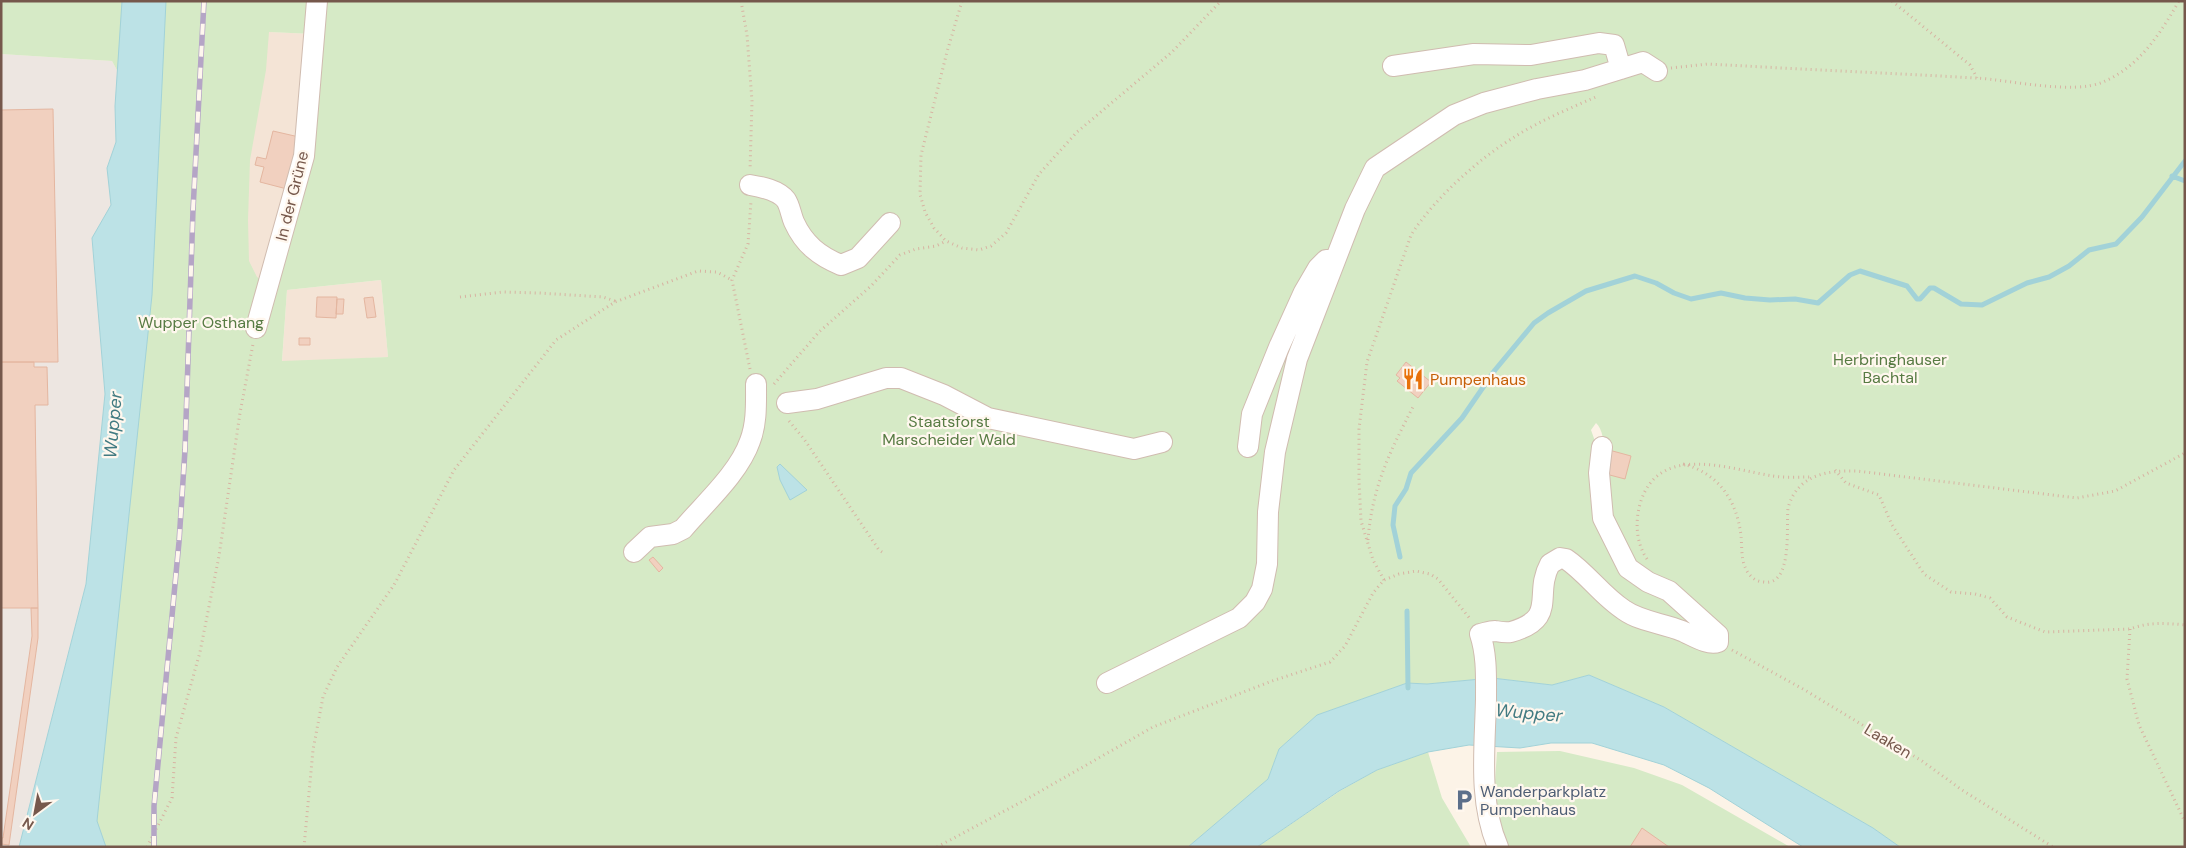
<svg xmlns="http://www.w3.org/2000/svg" width="2186" height="848" font-family="'DM Sans',sans-serif">
<rect width="100%" height="100%" fill="#fcf3e7"/>
<path fill="#f4e4d6" d="M203,29L313,34L307,102L254,331Z
M381,280L388,357L282,362L287,290Z"/>
<path fill="#ede6e1" d="M1,54L112,61L119,74L115,106L116,142L107,168L111,205L92,238L105,394L86,584L19,847H1Z"/>
<path fill="#d6eac6" fill-rule="evenodd" d="M1,1H122L119,74L112,61L1,54Z
M151,1H2185V847H1900L1873,828L1664,707L1589,675L1552,685L1492,678L1427,684L1407,683L1317,715L1279,749L1268,779L1188,847H69ZM269,32L313,34L304,155L267,284L257,277L249,261L248,220L250,160L266,70ZM381,280L388,357L282,361L287,290ZM1596,423C1613,438 1600,507 1598,529L1590,497L1596,444L1591,430Z
M1560,751L1634,768L1682,785L1790,847H1508L1493,810L1497,752Z
M1428,752L1442,798L1471,847H1257L1340,791L1377,770Z"/>
<path fill="#bce2e6" stroke="#a2d2d8" d="M122,1H166L152,295L97,821L106,847H19L86,584L105,394L92,238L111,205L107,168L116,142L115,106Z
M780,464L807,490L790,500L780,480L777,467Z
M1589,675L1664,707L1873,828L1900,847H1803L1709,788L1664,765L1592,743H1551L1520,748L1469,745L1428,752L1377,770L1339,791L1257,847H1188L1268,779L1279,749L1317,715L1407,683L1427,684L1492,678L1552,685Z"/>
<g fill="none" stroke-linecap="round" stroke-linejoin="round">
<path stroke="#a2d2d8" stroke-width="5" d="M2172,176L2185,181
M1400,557L1393,525L1395,506L1406,489L1411,473L1462,418L1495,370L1534,323L1548,313L1586,291L1635,276L1656,283L1674,293L1691,299L1721,293L1745,298L1770,300L1795,299L1818,303L1850,275L1860,271L1907,286L1917,299H1920L1930,288H1934L1961,304L1982,305L2027,283L2049,277L2069,266L2089,250L2116,244L2142,217L2185,161
M1407,611L1408,688"/>
</g>
<path fill="#f1d0bf" stroke="#e4b6a0" d="M53,109L58,362H1V110Z
M273,131L299,137L287,189L260,182L264,167L255,165L257,157L266,159Z
M317,297H337L336,318L316,317Z
M373,297L376,317L367,318L364,298Z
M337,299H344L343,314H336Z
M299,338H310V345H299Z
M1,362H34V367H47L48,405H35L38,608H1Z
M1406,362L1431,382L1418,398L1397,381L1400,378L1396,375Z
M1609,450L1631,456L1625,479L1602,473Z
M653,557L663,568L659,572L649,560Z
M31,608H38V638L9,845L1,844V838H3L32,636Z
M1642,828L1669,847H1630Z"/>
<g fill="none" stroke-linecap="round" stroke-linejoin="round">
<g stroke="#d0bcb0" stroke-width="22">
<path id="minor" d="M1393,66L1474,54L1531,55L1599,43L1614,45L1621,69
M750,185C762,187 778,190 786,200C790,206 791,215 794,222C804,244 819,256 841,265L858,258L890,223
M256,328L304,156L317,1
M787,403L817,399L886,378H901L944,395L988,418L1134,449L1162,442
M1248,447L1252,414L1279,347L1304,292L1318,268L1326,260H1333
M634,552L650,537L673,534L683,529C704,504 739,473 750,441C757,423 756,403 756,384
M1107,683L1239,618L1255,602L1262,589L1267,564L1268,512L1275,452L1297,359L1355,209L1375,168L1454,115L1484,103L1537,89L1585,80L1643,62L1657,71
M1498,847C1478,801 1485,748 1486,699C1486,677 1487,655 1480,634C1485,633 1490,631 1495,631C1501,632 1506,633 1511,632C1559,618 1533,595 1550,564L1560,558L1566,559C1587,573 1602,596 1624,610C1641,622 1663,623 1682,631C1692,635 1708,646 1718,642V635L1669,591L1648,582L1628,568L1603,518L1599,473L1602,447"/>
</g>
<path stroke="#d7b3a2" stroke-width="3" stroke-dasharray="1 4" stroke-linecap="butt" d="M741,1L747,35L752,101L750,170
M962,1L947,52L921,155L920,194L925,212L934,228L946,241L962,248L979,250L991,246L1006,233L1039,174L1077,132L1172,52L1221,1
M1892,1L1970,65L1977,78
M1671,68L1708,64C1797,69 1887,73 1976,78C2010,80 2073,95 2103,82C2139,67 2160,34 2179,1
M460,297L503,292L539,293L603,297L615,301
M750,369L732,280L748,244L751,201
M774,384L819,332L871,286L900,255L916,249L936,246L946,241
M789,421L804,439L879,550L885,554
M1683,464C1718,473 1737,500 1741,536C1742,546 1741,560 1746,569C1749,576 1756,582 1764,582C1793,586 1786,527 1788,508C1797,475 1827,470 1857,471L2077,498L2115,491L2185,453
M1835,470L1846,483L1879,495L1892,525L1924,574L1951,592L1975,594L1990,598L2007,617L2045,632L2130,629C2148,622 2166,623 2185,625
M1368,540C1372,488 1389,453 1413,407
M1647,559C1636,543 1635,522 1640,504C1658,442 1728,469 1773,476C1786,478 1799,477 1811,477
M1384,580L1373,560L1361,521L1359,481V429L1367,362L1411,235C1434,199 1478,159 1516,136C1541,120 1571,108 1598,96
M2130,629L2127,679L2139,725L2185,822
M1732,650L1803,689L1922,761L1962,790L2053,847
M147,847L172,798L176,738L200,652L219,556L240,413L253,344
M304,847L313,750L323,697L337,667L394,585L454,470L556,340L615,302L698,271L717,272L732,280
M937,847L1025,800L1153,727L1272,681L1330,662L1345,646L1373,593L1384,580L1399,574L1416,571L1430,574L1438,579L1471,620"/>
<use href="#minor" stroke="#fff" stroke-width="20"/>
<g stroke="#b5a5c6" stroke-width="5.5">
<path id="rail" d="M154,847V806L179,542L185,450L193,210L204,1"/>
</g>
<use href="#rail" stroke="#fff7ee" stroke-width="4" stroke-dasharray="11" stroke-linecap="butt"/>
</g>
<defs>
<g id="restaurant-bare" transform="scale(1.725)"><path d="M-5-6h1v4h1v-4h1v4h1v-4h1v5L-1.5 .5V6h-2V.5L-5-1ZM5-6V6H3V1.5H1.5Q1.5-4 5-6Z" fill="#e8710a" stroke="#fff7ee" stroke-width="2.5" paint-order="stroke"/></g>
<g id="parking-bare" transform="scale(1.725)"><path d="M-3.5-5.5H1a3.5 3.5 0 0 1 0 7H-1V5.5H-3.5ZM-1-3.4V-.6H.8a1.4 1.4 0 0 0 0-2.8Z" fill="#5c6f8a" stroke="#fff7ee" stroke-width="2.5" paint-order="stroke"/></g>
</defs>
<g fill-rule="evenodd">
<use href="#restaurant-bare" x="1413" y="379"/>
<use href="#parking-bare" x="1464" y="800"/>
</g>
<g text-anchor="middle" dominant-baseline="central" stroke-width="4.5" stroke-linejoin="round" paint-order="stroke">
<g font-size="16" fill="#76584c" stroke="#fff7ee">
<text transform="translate(292 196) rotate(-76)">In der Grüne</text>
<text transform="translate(1888 741) rotate(31)">Laaken</text>
</g>
<g font-size="16" fill="#577b43" stroke="#fff7ee">
<text x="201" y="322">Wupper Osthang</text>
<text x="1890" y="359">Herbringhauser<tspan x="1890" dy="18">Bachtal</tspan></text>
<text x="949" y="421">Staatsforst<tspan x="949" dy="18">Marscheider Wald</tspan></text>
</g>
<g font-size="16" fill="#c56008" stroke="#fff7ee" text-anchor="start">
<text x="1430" y="379">Pumpenhaus</text>
</g>
<g font-size="16" fill="#4e5e75" stroke="#fff7ee" text-anchor="start">
<text x="1480" y="791">Wanderparkplatz<tspan x="1480" dy="18">Pumpenhaus</tspan></text>
</g>
<g font-size="18" font-style="italic" fill="#427b82" stroke="#fff7ee">
<text transform="translate(113 425) rotate(-85)">Wupper</text>
<text transform="translate(1529 713) rotate(5)">Wupper</text>
</g>
</g>
<rect width="2186" height="848" fill="none" stroke="#76584c" stroke-width="5"/>
<g transform="translate(35 813) rotate(212)" stroke="#fff7ee" stroke-width="4" paint-order="stroke">
<path d="M0-4L9 19L0 12L-9 19Z" fill="#76584c"/>
<text y="-8" font-size="14" font-weight="bold" text-anchor="middle" fill="#76584c">N</text>
</g>
</svg>
